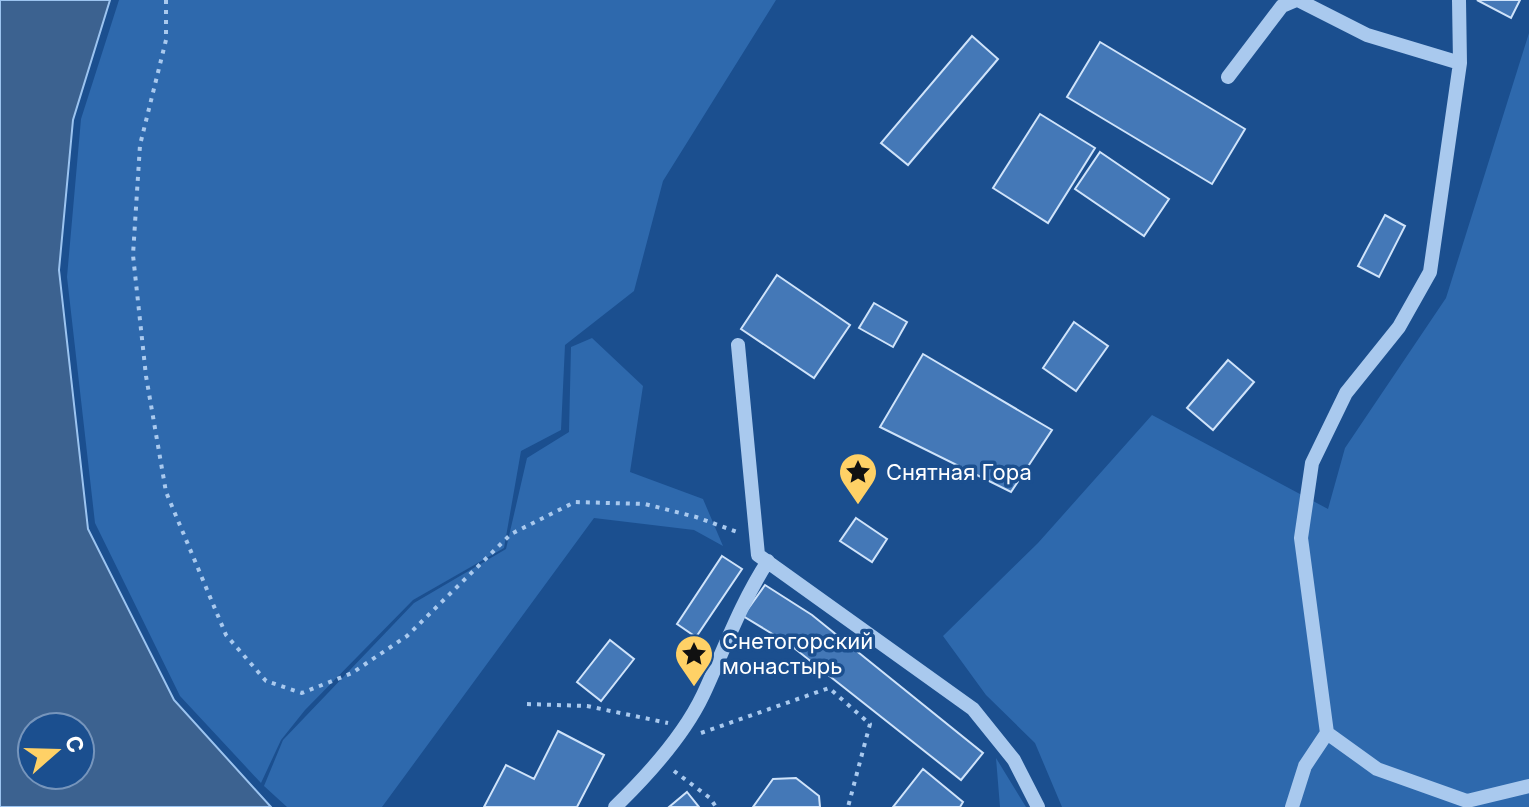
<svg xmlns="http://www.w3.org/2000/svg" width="1529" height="807" font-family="Inter,sans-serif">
<rect width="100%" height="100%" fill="#1b4f8f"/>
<path fill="#2e69ad" d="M119,0H776L663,181L634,291L565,345L561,430L521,451L504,548L413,600L305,710L281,740L261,783L180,696L95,523L67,277L81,119Z
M1529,33V807H1062L1035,743L986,695L943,636L1038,543L1152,415L1328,509L1345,448L1446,298Z
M592,338L643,386L630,472L703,499L723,546L694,530L594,518L382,807H287L264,786L283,740L414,603L506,549L527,458L569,432L571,347Z
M996,758L1026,807H1000Z"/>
<path fill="#3c6290" stroke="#9cc4f0" stroke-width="2" fill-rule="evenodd" d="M0,0H110L73,120L59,270L88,529L174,700L271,807H0ZM32,727H80V775H32Z"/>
<path fill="#4478b7" stroke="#cfe3fa" stroke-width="2" d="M1477,0H1520L1511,18Z
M972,36L998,59L908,165L881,143Z
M1100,42L1245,129L1212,184L1067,97Z
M1040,114L1095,148L1048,223L993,188Z
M1100,152L1169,199L1144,236L1075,189Z
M1385,215L1405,226L1379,277L1358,266Z
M777,275L850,325L814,378L741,329Z
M874,303L907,322L893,347L859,328Z
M1074,322L1108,346L1076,391L1043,368Z
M923,354L1052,430L1011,492L880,427Z
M1228,360L1254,382L1213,430L1187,408Z
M856,518L887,539L872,562L840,541Z
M722,556L742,569L696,637L677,624Z
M765,585L812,615L983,753L961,780L789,644L743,616Z
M610,640L634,659L601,701L577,682Z
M558,731L604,755L577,807H484L506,765L534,779Z
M923,769L963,802L960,807H893Z
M796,778L819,796L820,807H753L773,779Z
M687,792L699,807H669Z"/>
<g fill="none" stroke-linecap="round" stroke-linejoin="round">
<path stroke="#a9c9ee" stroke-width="4" stroke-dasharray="4 6" stroke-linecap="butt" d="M166,0V40L140,145L133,255L146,376L166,492L226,635L266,681L302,693L352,673L407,636L511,534L575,502L645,504L696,517L740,533
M527,704L587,706L668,723
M701,733L829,688L870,724L848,807
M674,771L710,798L716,807"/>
<path stroke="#a9c9ee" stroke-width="14" d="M1298,0L1367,35L1460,63
M1228,77L1282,6L1296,0
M738,345L758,555L973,709L1014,760L1038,807
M1327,733L1377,769L1467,801L1469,807
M1467,801L1529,786
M615,807C648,775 683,737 703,695C724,650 740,604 768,561
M1292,807L1305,766L1327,733L1301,538L1312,463L1346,393L1399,327L1430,272L1460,63L1459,0"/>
</g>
<defs>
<g id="sight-pin" transform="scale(2)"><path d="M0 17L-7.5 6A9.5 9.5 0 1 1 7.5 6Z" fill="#ffd166" stroke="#1b4f8f"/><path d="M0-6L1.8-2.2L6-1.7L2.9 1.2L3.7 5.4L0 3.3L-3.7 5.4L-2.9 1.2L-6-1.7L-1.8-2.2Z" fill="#111"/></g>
</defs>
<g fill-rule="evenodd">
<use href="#sight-pin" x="858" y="472"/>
<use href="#sight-pin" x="694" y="654"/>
</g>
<g text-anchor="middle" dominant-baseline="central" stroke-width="7" stroke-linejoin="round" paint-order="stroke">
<g font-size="22" fill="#fff" stroke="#1b4f8f" text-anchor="start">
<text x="886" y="472">Снятная Гора</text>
<text x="722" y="641">Снетогорский<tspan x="722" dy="25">монастырь</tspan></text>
</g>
</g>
<g transform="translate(56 751) rotate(70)"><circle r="38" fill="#1b4f8f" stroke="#7695bc" stroke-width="2"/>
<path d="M0-6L14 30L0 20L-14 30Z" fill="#ffd166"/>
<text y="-12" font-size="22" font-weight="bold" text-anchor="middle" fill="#ffffff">С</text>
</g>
</svg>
